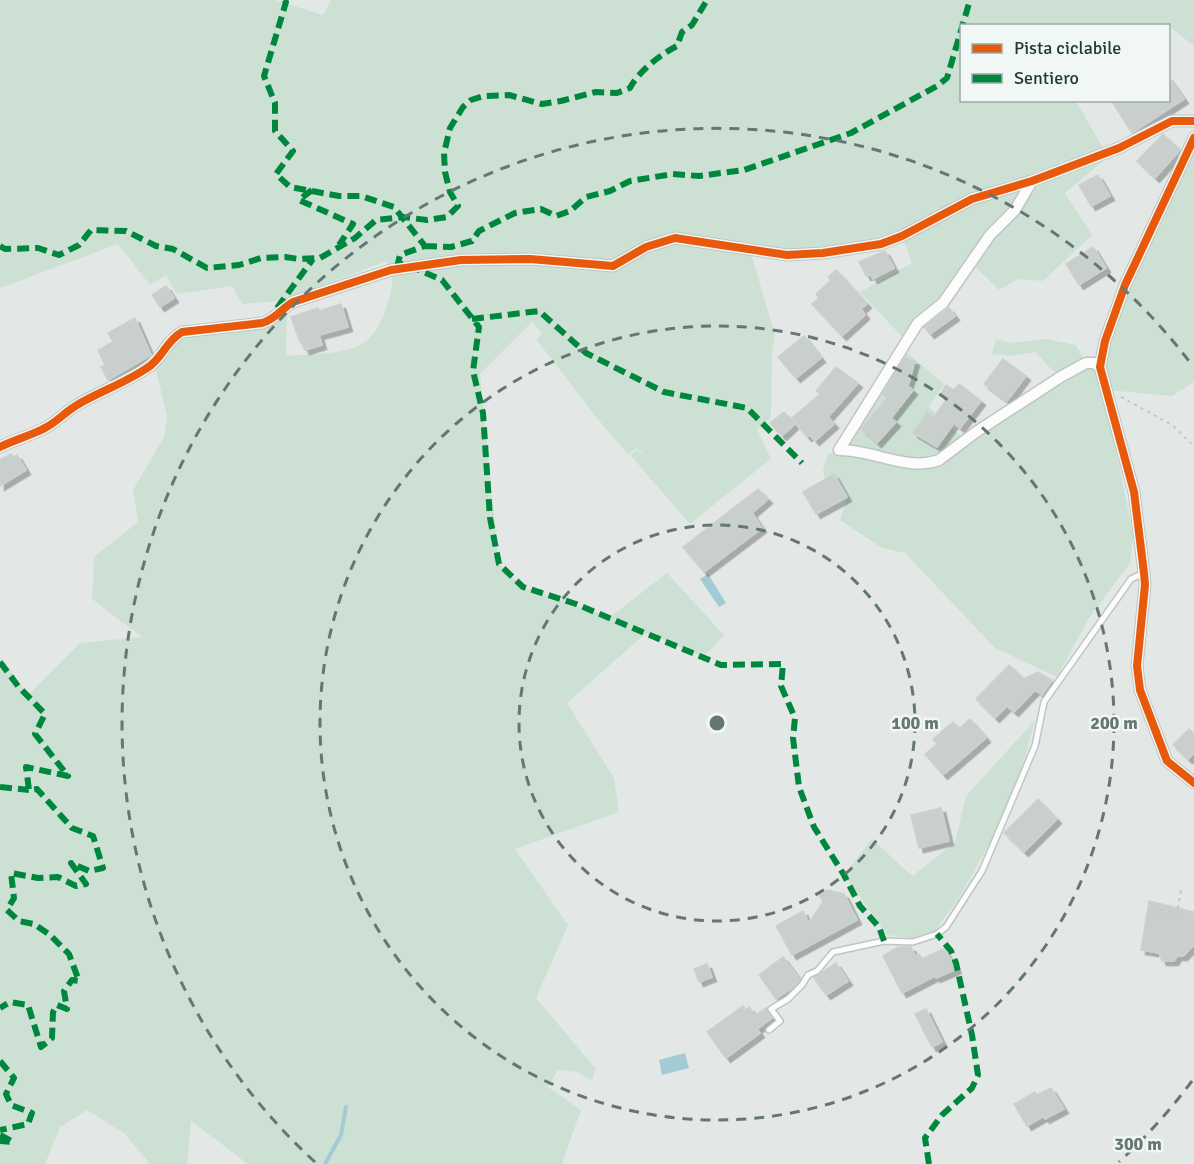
<svg xmlns="http://www.w3.org/2000/svg" width="1194" height="1164" font-family="Signika,sans-serif">
<defs>
<filter id="shadow"><feDropShadow dx="4.5" dy="4.5" stdDeviation="0" flood-color="#0004"/></filter>
</defs>
<rect width="100%" height="100%" fill="#e3e8e6"/>
<path fill="#cce1d4" d="M0,0H275L323,15L331,0H1194V46L1165,23L1162,26H962V100L1076,101L1108,157L1065,193L1092,235L1043,281L1018,279L999,290L971,263L906,341L860,292L912,263L902,236L823,253L750,250L775,335L772,354L771,418L757,429L771,459L690,524L630,455L637,450L648,457L637,448L628,454L596,417L536,339L542,334L532,322L480,374L499,564L523,587L610,617L667,573L724,635L704,657L646,633L567,703L614,778L619,812L515,849L568,925L536,998L596,1069L592,1081L577,1072L558,1070L548,1087L581,1110L562,1164H248L191,1121L187,1164H150L125,1134L87,1110L60,1127L45,1164H0V657L28,695L80,643L142,637L92,599L94,557L138,522L133,490L164,437L167,416L154,363L173,339L219,330L287,312L286,356C307,354 347,355 365,342C375,335 383,318 387,306C393,289 394,277 387,261L282,301L242,304L232,286L177,294L166,275L150,285L118,244L0,288Z
M1194,138V382L1172,396L1107,390L1105,394L1133,534L1130,563L1089,618L1057,677L995,648L905,553L882,548L840,520L847,497L834,475L825,479L823,470L828,454L840,450L902,348L944,384L929,407L966,440L1062,376L1053,371L1035,352L1009,356L992,354L996,339L1012,343L1045,339L1076,345L1086,363L1099,367L1114,315Z
M1035,720L1024,762L991,841L960,896L935,931L912,938L887,935L844,875L872,839L912,876L955,843L966,796Z"/>
<path fill="#a3cbd6" d="M708,574L726,603L719,607L700,579Z
M685,1053L689,1068L662,1075L659,1060Z"/>
<g fill="none" stroke-linecap="round" stroke-linejoin="round">
<path stroke="#a3cbd6" stroke-width="4" d="M325,1164L341,1135L346,1107"/>
</g>
<path fill="#c9cfcd" stroke="#cbd1cf" stroke-width="1.5" filter="url(#shadow)" d="M1168,77L1184,99L1132,133L1111,100H1168Z
M1163,134L1180,150L1155,178L1137,161Z
M1098,175L1110,196L1091,206L1079,185Z
M1093,247L1106,268L1079,285L1066,264Z
M885,251L894,268L873,279L871,275L866,276L859,262Z
M836,270L867,304L861,309L865,315L842,336L812,304L819,298L816,294L831,280L828,277Z
M166,286L174,298L160,307L152,295Z
M341,304L348,327L319,335L322,345L305,350L301,342H300L291,317L318,308L319,311Z
M949,308L955,316L930,334L924,327Z
M135,318L151,355L108,380L101,367L105,365L98,350L113,342L108,333Z
M804,336L821,358L796,378L778,357Z
M905,358L915,361L908,386L913,390L891,418L896,422L877,443L861,429L887,398L883,394Z
M1003,359L1026,376L1007,401L984,384Z
M836,367L858,383L828,417L834,424L815,441L810,435L807,437L792,418L820,394L816,391Z
M959,384L981,401L960,428L954,423L937,447L913,433L927,412L934,417L947,399L940,395L946,385L954,390Z
M784,412L794,425L782,436L770,423Z
M11,454L13,457L17,455L26,470L0,486V460Z
M834,474L847,497L816,514L803,492Z
M758,489L768,499L752,513L762,528L704,572L683,547Z
M1009,665L1024,679L1038,672L1052,680L1042,695L1035,690L1014,712L1007,706L995,718L976,699Z
M970,719L986,738L943,775L925,754L937,744L933,739L953,722L959,729Z
M1189,729L1194,734V753L1188,759L1173,745Z
M1038,799L1057,819L1024,852L1004,833Z
M941,808L949,841L919,848L911,815Z
M828,890L844,894L857,920L792,955L776,926L803,911L809,923L823,902L819,895Z
M1149,901L1194,912V945L1183,956H1177L1174,961H1162L1159,953L1141,950Z
M898,947H911L915,956L919,954L922,959L944,949L957,969L936,978L935,976L902,993L883,956Z
M783,957L800,980L792,988L776,999L759,975Z
M836,963L848,981L826,995L814,978Z
M707,964L712,977L699,982L694,969Z
M743,1006L746,1010L749,1007L755,1016L766,1008L772,1018L757,1029L760,1033L726,1058L707,1032Z
M926,1009L942,1042L932,1047L915,1014Z
M1051,1088L1064,1109L1045,1119L1044,1116L1027,1126L1014,1104L1035,1092L1037,1095Z"/>
<g fill="none" stroke-linecap="round" stroke-linejoin="round">
<g stroke="#c0c5c3" stroke-width="8">
<path id="lane" d="M769,1030L780,1021L771,1009L788,999L802,985L808,975L817,971L833,952L884,941L913,942L937,934L946,927L982,871L1035,746L1044,702L1131,579L1144,573"/>
</g>
<g stroke="#c0c5c3" stroke-width="13">
<path id="street" d="M1194,138L1125,285L1105,341L1100,367L1134,492L1144,573L1145,585L1137,666L1140,690L1167,761L1194,783
M0,447C14,440 29,436 43,429C56,423 65,412 77,405C99,392 125,383 147,368C162,359 166,341 182,332L262,323C276,319 281,309 293,302L391,270L461,260L530,259L613,266L646,247L675,238L787,255L823,253L881,244L902,236L972,199L1032,181L1119,148L1172,121H1194
M839,450L918,323L943,303L990,235L1015,210L1032,181
M839,450C872,449 907,472 939,460L976,432L1062,376L1086,363H1094L1100,367"/>
</g>
<path stroke="#c0c8c6" stroke-width="2" stroke-dasharray="3 4.5" stroke-linecap="butt" d="M1121,397L1172,425L1194,446
M1155,913L1159,909L1177,914L1181,890"/>
<use href="#lane" stroke="#fbfcfb" stroke-width="5"/>
<use href="#street" stroke="#fbfcfb" stroke-width="10"/>
<path stroke="#00873e" stroke-width="6" stroke-dasharray="12 6" stroke-linecap="butt" d="M284,0L286,2L264,76L275,103V131L293,151L276,174L290,187L339,196H361L394,207L425,246L400,255L398,263L410,266L442,280L479,327L473,371L483,413L490,518L499,564L523,587L576,604L721,665L783,664L781,686L795,718L793,738L799,787L814,827L844,875L860,906L879,927L884,941
M312,190L299,200L353,224L339,245
M0,246L5,249L38,248L59,255L79,245L91,230L126,231L156,246L173,249L207,268L239,265L261,258L285,257L299,259L320,258L355,238L376,220L403,217L427,220L447,217L458,206L450,192L445,172L444,153L450,128L463,107L471,100L484,96L509,95L542,104L561,101L596,92L617,93L630,88C638,72 661,54 677,46L682,32L692,25L707,0
M425,246L451,247L472,241L479,231L515,213L541,209L556,216L570,211L586,197L610,191L630,181L673,174L699,176L744,170L851,133L937,86L947,78L970,0
M277,308L313,259
M472,319L539,311L586,353L664,392L747,408L802,463
M0,662L18,686L45,714L35,734L68,776L26,767L29,790L37,789L72,828L93,836L103,868L89,871L71,863L86,884L76,886L58,877L38,878L11,873L14,898L7,910L19,921L34,924L50,935L69,954L79,981L72,980L64,991L67,1009L57,1005L53,1012L52,1038L41,1047L28,1005L10,1002L0,1008
M0,787L29,790
M0,1061L14,1078L6,1094L11,1105L32,1113L28,1124L0,1130
M0,1135L13,1142L0,1141
M929,1164L925,1138L942,1115L972,1088L978,1075L972,1035L956,963L951,951L937,934"/>
<g stroke="#f0f7f4" stroke-width="11">
<path id="cycleway" d="M1194,138L1125,285L1105,341L1100,367L1134,492L1144,573L1145,585L1137,666L1140,690L1167,761L1194,783
M0,447C14,440 29,436 43,429C56,423 65,412 77,405C99,392 125,383 147,368C162,359 166,341 182,332L262,323C276,319 281,309 293,302L391,270L461,260L530,259L613,266L646,247L675,238L787,255L823,253L881,244L902,236L972,199L1032,181L1119,148L1172,121H1194"/>
</g>
<use href="#cycleway" stroke="#e8590c" stroke-width="8"/>
</g>
<g fill="none" stroke="#657774" stroke-width="3" stroke-dasharray="10 8">
<circle cx="717" cy="723" r="198"/>
<circle cx="717" cy="723" r="397"/>
<path d="M1192 1081A595 595 0 0 1 1119 1162M315 1162A595 595 0 1 1 1192 365"/>
</g>
<circle cx="717" cy="723" r="9" fill="#657774" stroke="#f0f7f4" stroke-width="3"/>
<g font-size="18" text-anchor="middle" font-weight="bold" fill="#657774" stroke="#f0f7f4" stroke-width="5" stroke-linejoin="round" paint-order="stroke">
<text x="915" y="729">100 m</text>
<text x="1114" y="729">200 m</text>
<text x="1138" y="1150">300 m</text>
</g>
<rect x="960" y="24" width="210" height="78" fill="#f0f7f4" stroke="#9daba8" stroke-width="1.5"/>
<rect x="972" y="44" width="30" height="9" fill="#e8590c" stroke="#9daba8" stroke-width="1.5"/>
<text x="1014" y="54" font-size="18" fill="#213a36">Pista ciclabile</text>
<rect x="972" y="74" width="30" height="9" fill="#00873e" stroke="#9daba8" stroke-width="1.5"/>
<text x="1014" y="84" font-size="18" fill="#213a36">Sentiero</text>
</svg>
